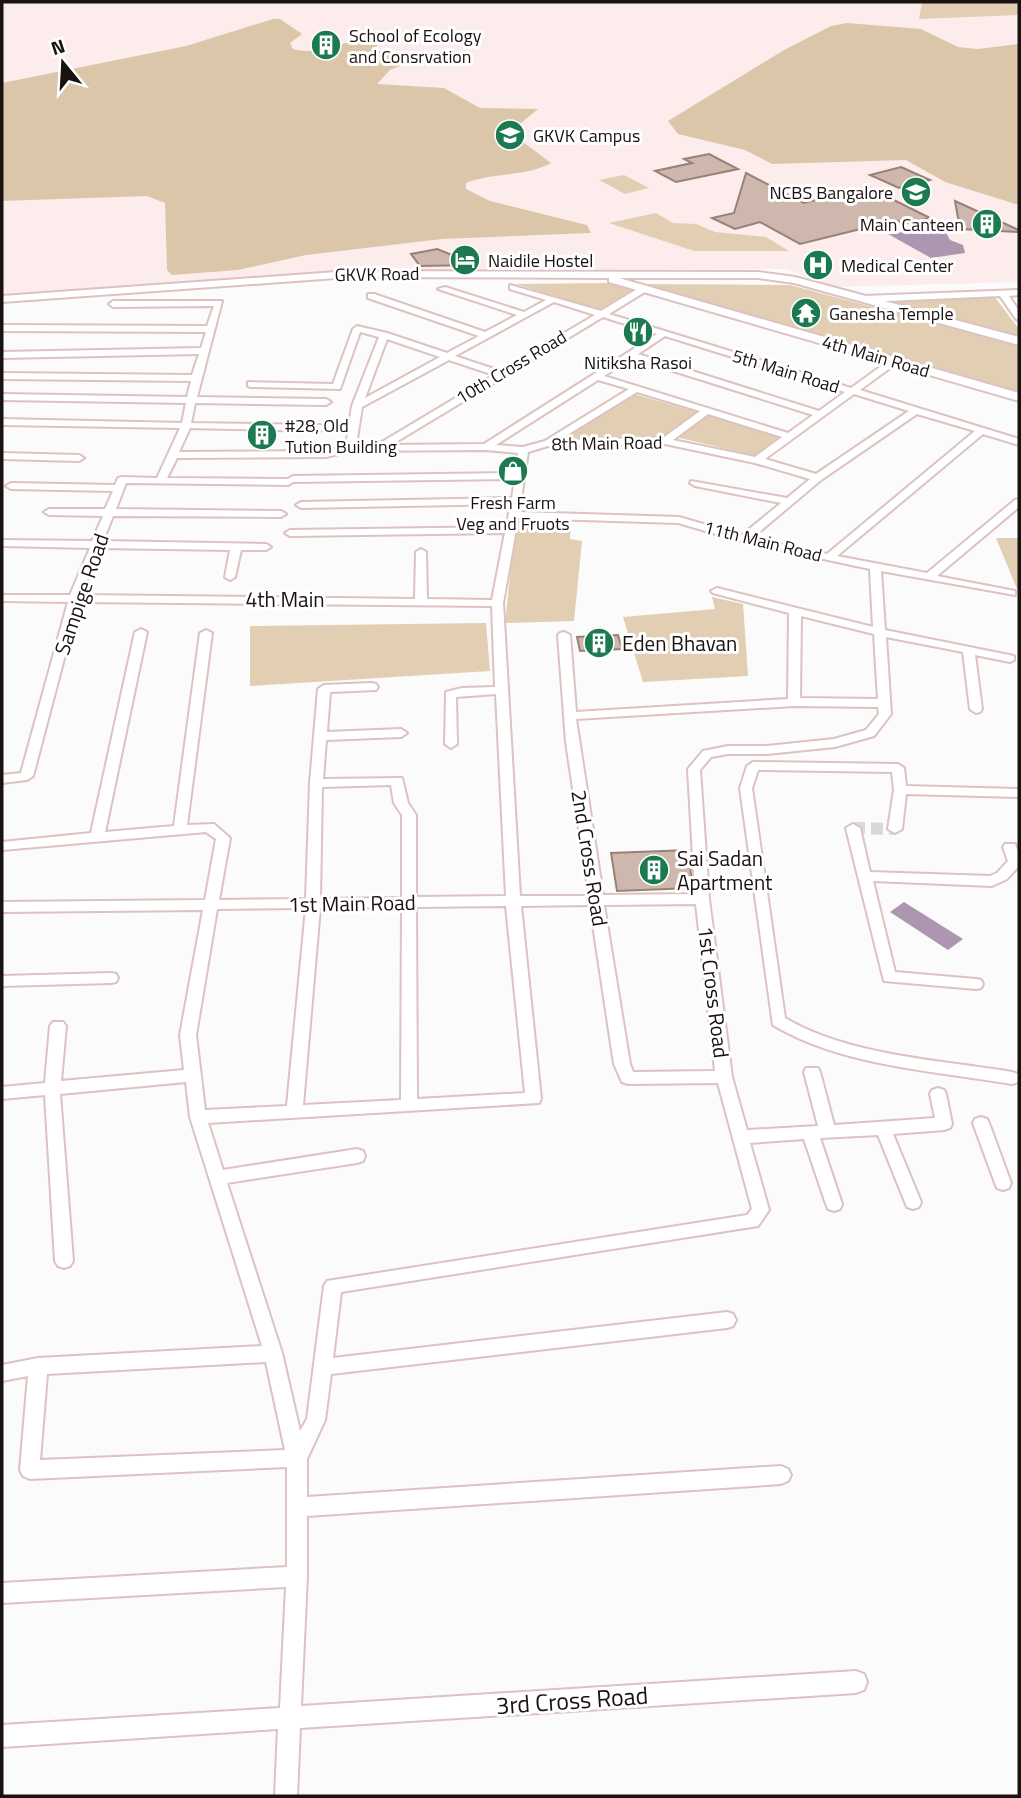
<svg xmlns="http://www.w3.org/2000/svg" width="1021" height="1798" font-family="'Titillium Web',sans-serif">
<rect width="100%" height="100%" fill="#fbfbfb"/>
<path fill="#fcedec" d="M2,2H1019V282L834,287L787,269L359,270L2,294Z"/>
<path fill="#e2ceb3" d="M922,2H1019V15L919,19Z
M624,175L649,188L625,194L599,180Z
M656,213L673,223L696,224L715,232L766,237L789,251H694L609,223Z
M606,283L633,290L599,310L516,284Z
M637,284L790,285L1019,346V393Z
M994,296L1019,329V338L882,299Z
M634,394L780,436L756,456L676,437L564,439Z
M516,519H571L570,539L582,541L574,621L505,623Z
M996,538H1019V594Z
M712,597L743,604L748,676L643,682L623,617L715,609Z
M486,623L490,671L250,686V626Z"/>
<path fill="#dcc6aa" d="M273,19H280L302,34L290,43L293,49C330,59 359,29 395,33L377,44L376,50L386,53L422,52L423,57L390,70L377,84L444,88L480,108L538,109L515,128L523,142L551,163C526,177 494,172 466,183V189L490,201L587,225L591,233L442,239L306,255L238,270L172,275L167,270L165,203L147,196L2,201V83L186,46Z
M847,23L921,29L958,47L978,49L1019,44V205L945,182L906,160L772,164L745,150L678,134L668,121L784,50L831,26Z"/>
<path fill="#ad96b0" d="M943,227L950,240L963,245L965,253L931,258L888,234Z
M904,902L963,939L948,950L890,912Z"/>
<path fill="#ceb7ac" stroke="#988278" stroke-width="2" d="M709,154L738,169L676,182L655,171L692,163L684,159Z
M901,167L930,180L899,188L870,175Z
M746,173L804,203L868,187L930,218L904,224L896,220L889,222L800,244L760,222L735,229L712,218L734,213Z
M955,201L1019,230V232L960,229Z
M437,249L477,265L420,266L411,254Z
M618,635L622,649L580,651L577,637Z
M689,850L692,888L617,891L611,853Z"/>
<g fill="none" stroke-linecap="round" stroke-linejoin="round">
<path stroke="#d9d8d8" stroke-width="12" stroke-dasharray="12 6" stroke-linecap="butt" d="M853,828L895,829"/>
<g stroke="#ddc2c1" stroke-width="4">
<path id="street" d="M510,285L601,311L642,286H648V290L609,314L851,388L891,359H897V363L860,390L1019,439V445L983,434L837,556L927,573L1015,500L1019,499V507L937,576L1015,591V595L881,571L885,630L1014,656V660L1010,662L975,655L982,709L980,712L976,713L970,709L963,652L886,637L891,714L874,736L835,747L767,754H728L711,757L700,770L709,899L732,1077L747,1130L818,1126L804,1072L806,1068H818L820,1072L834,1125L935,1118L930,1094L932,1090L938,1088L944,1090L946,1094L952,1124L950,1128L944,1130L893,1134L921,1202L919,1207L913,1209L907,1207L905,1202L878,1135L820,1138L842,1204L840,1209L834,1211L828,1209L826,1204L804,1139L750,1143L769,1210L758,1226L341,1292L333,1358L727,1312L733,1314L736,1320L733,1326L727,1328L331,1374L325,1420L307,1459V1497L781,1466L788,1469L791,1475L788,1481L781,1484L307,1516V1576L301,1706L856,1671L864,1674L867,1682L864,1690L856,1693L300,1728L297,1796H275L278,1729L2,1747V1725L280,1708L286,1587L2,1603V1583L287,1567V1467L30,1479L23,1476L20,1470L28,1376L2,1381V1365L38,1358L262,1346L190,1117L186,1082L60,1094L73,1261L70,1266L64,1268L58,1266L55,1261L45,1095L2,1099V1087L45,1083L50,1026L53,1022H63L66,1026L61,1081L184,1070L180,1035L203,910L2,912V902L205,900L216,839L206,832L2,850V842L91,833L135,632L141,629L147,632L105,832L174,826L200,633L206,630L212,633L187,825L214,824L230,838L219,900L306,899L310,783L318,689L324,685L372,683L376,684L378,687L376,690L330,692L327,732L401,729L407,733L401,737L326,740L323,779L402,778L408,803L416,815V897L506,896L496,694L456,697L457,744L451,748L445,744L446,692L462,688L495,687L492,606L79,602L33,776L27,780L2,783V775L21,773L68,602L2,601V595H70L90,548L2,546V540L92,541L103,516L49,515L44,512L49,509H105L113,491L11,489L6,486L11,483L115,485L118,478L122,477L157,478L180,428L2,425V419L182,423L186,403L2,400V394L187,397L191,381L2,379V373L192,375L199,354L2,358V352L201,348L206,332L2,331V325L207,326L214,306L113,307L109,304L113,301H222L197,397L326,399L331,402L326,405L195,403L191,423L320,425L325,428L320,431L190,428L179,452L326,451L346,446L352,406L379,337L360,332L340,389L251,387L248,386V382L333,384L353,329L357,326L387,333L447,353L479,336L368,298V294H374L485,332L517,315L438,289L445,287L524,312L546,300L510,289ZM554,302L595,315L500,371L455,356ZM603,317L657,334L484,444L391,445ZM665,336L845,392L819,411L638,354ZM387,339L440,357L365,398ZM632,358L813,415L788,433L604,376ZM449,360L494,375L377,445H356L362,407ZM598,380L629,389L545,441L523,447L496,445ZM637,392L700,411L663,438L559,440ZM854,394L909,411L816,474L765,459ZM708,414L782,437L755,457L673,440ZM917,414L975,431L827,554L752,538L821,480ZM665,444L755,463L810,479L787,498L691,481L690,483L695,486L781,503L742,535L679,517L519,512L528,452L548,446ZM486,450L518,453L516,473L293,476L288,479L167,478L177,458L326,457L351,451ZM515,479L512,498L301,502L296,505L301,508L511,504L506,527L290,530L285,533L290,536L505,533L492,600L427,599L426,552L421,549L416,552L415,599L81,595L100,548L230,550L225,577L230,580L235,577L241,550H266L271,547L266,544L103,541L113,516L281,517L286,514L281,511L116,509L126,483L288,485L293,482ZM518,518L678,523L744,542L870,569L873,627L717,588L711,591L713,593L789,613L788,699L576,712L570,635L564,632L560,633L558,635L566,742L589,896H520L503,603ZM801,616L874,634L878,699L800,698ZM794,706L878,707L879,714L866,730L834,739L767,746H728L703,751L688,769L695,894L603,895L576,719ZM391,785L394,803L402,815V898L320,899L322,787ZM696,904L715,1071L633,1072L630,1064L604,905ZM590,905L614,1064L622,1082L628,1084L718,1083L752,1209L747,1215L327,1281L324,1286L307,1419L300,1431L282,1353L227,1183L357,1163L363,1161L365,1156L363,1151L357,1149L223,1170L208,1123L539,1103L541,1099L521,906ZM506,906L525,1093L417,1099L416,907ZM402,907L401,1100L303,1105L320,908ZM306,908L287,1106L205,1110L196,1035L217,909ZM266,1362L285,1450L40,1460L47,1374Z
M1019,290V295L1009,296L1019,311V320L1016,319L1000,296L864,302L860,299L864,296Z
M2,453L79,455L84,458L79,461L2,459Z
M753,762L898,764L904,768L906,786L1019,789V797L906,794L902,829L895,833L888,829L894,790L892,772L758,770L752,788L785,1018C849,1056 940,1060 1012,1072L1018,1074V1082L1012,1084C935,1071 841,1066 773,1025L740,788L747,766Z
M853,824L860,828L870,872L990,876L997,873L1008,861L1003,847L1005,844H1015L1019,854V866L1007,879L992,886L873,881L895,972L976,979L981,980L983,984L981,988L976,989L884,981L846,828Z
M111,973L116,974L118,978L116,982L111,983L2,986V976Z
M981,1117L987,1119L989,1123L1011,1183L1009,1188L1003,1190L997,1188L995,1183L973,1123L975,1119Z"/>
</g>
<g stroke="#ddc2c1" stroke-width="4">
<path id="secondary" d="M350,271L758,272L795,277L1019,337V345L794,283L758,278H619L1019,393V401L609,282V278L350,277L2,302V296Z"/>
</g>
<use href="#street" fill="#fff" fill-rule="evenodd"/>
<use href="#secondary" fill="#fff" fill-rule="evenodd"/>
</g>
<defs>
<g id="building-disc" transform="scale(1.575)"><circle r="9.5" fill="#1b7a50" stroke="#fff"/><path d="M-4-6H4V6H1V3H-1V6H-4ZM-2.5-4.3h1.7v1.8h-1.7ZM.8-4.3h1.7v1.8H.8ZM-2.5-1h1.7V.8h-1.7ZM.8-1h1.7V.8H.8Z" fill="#fff"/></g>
<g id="university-disc" transform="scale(1.575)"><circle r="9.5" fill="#1b7a50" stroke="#fff"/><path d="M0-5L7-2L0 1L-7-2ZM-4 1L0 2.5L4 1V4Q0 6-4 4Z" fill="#fff"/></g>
<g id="hotel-disc" transform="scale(1.575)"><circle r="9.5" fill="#1b7a50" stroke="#fff"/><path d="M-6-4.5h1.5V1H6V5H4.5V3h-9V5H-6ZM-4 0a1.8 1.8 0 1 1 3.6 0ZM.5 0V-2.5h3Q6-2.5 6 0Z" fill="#fff"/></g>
<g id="hospital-disc" transform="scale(1.575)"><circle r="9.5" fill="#1b7a50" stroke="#fff"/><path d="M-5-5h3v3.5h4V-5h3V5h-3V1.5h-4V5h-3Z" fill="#fff"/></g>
<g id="temple-disc" transform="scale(1.575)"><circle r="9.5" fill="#1b7a50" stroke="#fff"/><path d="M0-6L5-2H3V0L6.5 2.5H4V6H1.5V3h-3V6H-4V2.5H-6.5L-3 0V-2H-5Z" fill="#fff"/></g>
<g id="restaurant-disc" transform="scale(1.575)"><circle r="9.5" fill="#1b7a50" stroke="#fff"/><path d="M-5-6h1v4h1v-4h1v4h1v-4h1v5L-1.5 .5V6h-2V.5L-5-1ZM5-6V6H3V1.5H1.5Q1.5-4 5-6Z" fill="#fff"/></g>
<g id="shop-disc" transform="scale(1.575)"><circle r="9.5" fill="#1b7a50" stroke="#fff"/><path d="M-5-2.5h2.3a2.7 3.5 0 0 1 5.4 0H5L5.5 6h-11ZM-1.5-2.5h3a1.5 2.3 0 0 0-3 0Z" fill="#fff"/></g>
</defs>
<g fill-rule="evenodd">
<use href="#building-disc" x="326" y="45"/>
<use href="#university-disc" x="510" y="135"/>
<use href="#university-disc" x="916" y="192"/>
<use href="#building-disc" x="987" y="224"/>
<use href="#hotel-disc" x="465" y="260"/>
<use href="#hospital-disc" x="818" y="265"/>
<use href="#temple-disc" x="806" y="313"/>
<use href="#restaurant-disc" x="638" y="332"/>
<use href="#building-disc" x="262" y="435"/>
<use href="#shop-disc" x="513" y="471"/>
<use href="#building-disc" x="599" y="643"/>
<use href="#building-disc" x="654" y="870"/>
</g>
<g text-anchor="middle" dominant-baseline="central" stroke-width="6" stroke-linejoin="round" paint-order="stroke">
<g font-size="18" fill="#1a1111" stroke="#fff" text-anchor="start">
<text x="349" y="35">School of Ecology<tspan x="349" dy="21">and Consrvation</tspan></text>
<text x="533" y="135">GKVK Campus</text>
<text x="893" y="192" text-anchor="end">NCBS Bangalore</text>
<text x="964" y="224" text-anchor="end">Main Canteen</text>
<text x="488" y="260">Naidile Hostel</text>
<text x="841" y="265">Medical Center</text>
<text x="829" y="313">Ganesha Temple</text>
<text x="638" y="362" text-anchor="middle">Nitiksha Rasoi</text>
<text x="285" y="425">#28, Old<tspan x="285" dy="21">Tution Building</tspan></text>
<text x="513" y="502" text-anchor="middle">Fresh Farm<tspan x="513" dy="21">Veg and Fruots</tspan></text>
</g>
<g font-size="18" fill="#1a1111" stroke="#fff">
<text transform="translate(377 274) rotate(-1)">GKVK Road</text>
<text transform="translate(876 356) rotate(16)">4th Main Road</text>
<text transform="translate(511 367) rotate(-31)">10th Cross Road</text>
<text transform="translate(786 371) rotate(17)">5th Main Road</text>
<text transform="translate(607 443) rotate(-1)">8th Main Road</text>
<text transform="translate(763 541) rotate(14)">11th Main Road</text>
</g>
<g font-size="21" fill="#1a1111" stroke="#fff">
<text transform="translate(81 594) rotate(-71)">Sampige Road</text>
<text x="285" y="599">4th Main</text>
<text transform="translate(590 858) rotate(81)">2nd Cross Road</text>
<text transform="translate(352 903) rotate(-1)">1st Main Road</text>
<text transform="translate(714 992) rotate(83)">1st Cross Road</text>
</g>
<g font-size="21" fill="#1a1111" stroke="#fff" text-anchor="start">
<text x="622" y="643">Eden Bhavan</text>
<text x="677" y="858">Sai Sadan<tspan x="677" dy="24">Apartment</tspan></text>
</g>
<g font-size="24" fill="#1a1111" stroke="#fff">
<text transform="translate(572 1700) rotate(-4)">3rd Cross Road</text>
</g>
</g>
<rect width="1021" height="1798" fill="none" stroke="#1a1111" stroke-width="7"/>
<g transform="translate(63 63) rotate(342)" stroke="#ffffff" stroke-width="5" paint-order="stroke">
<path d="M0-5L12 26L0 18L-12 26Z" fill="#1a1111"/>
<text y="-10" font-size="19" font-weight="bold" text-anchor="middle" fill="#1a1111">N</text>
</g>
</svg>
